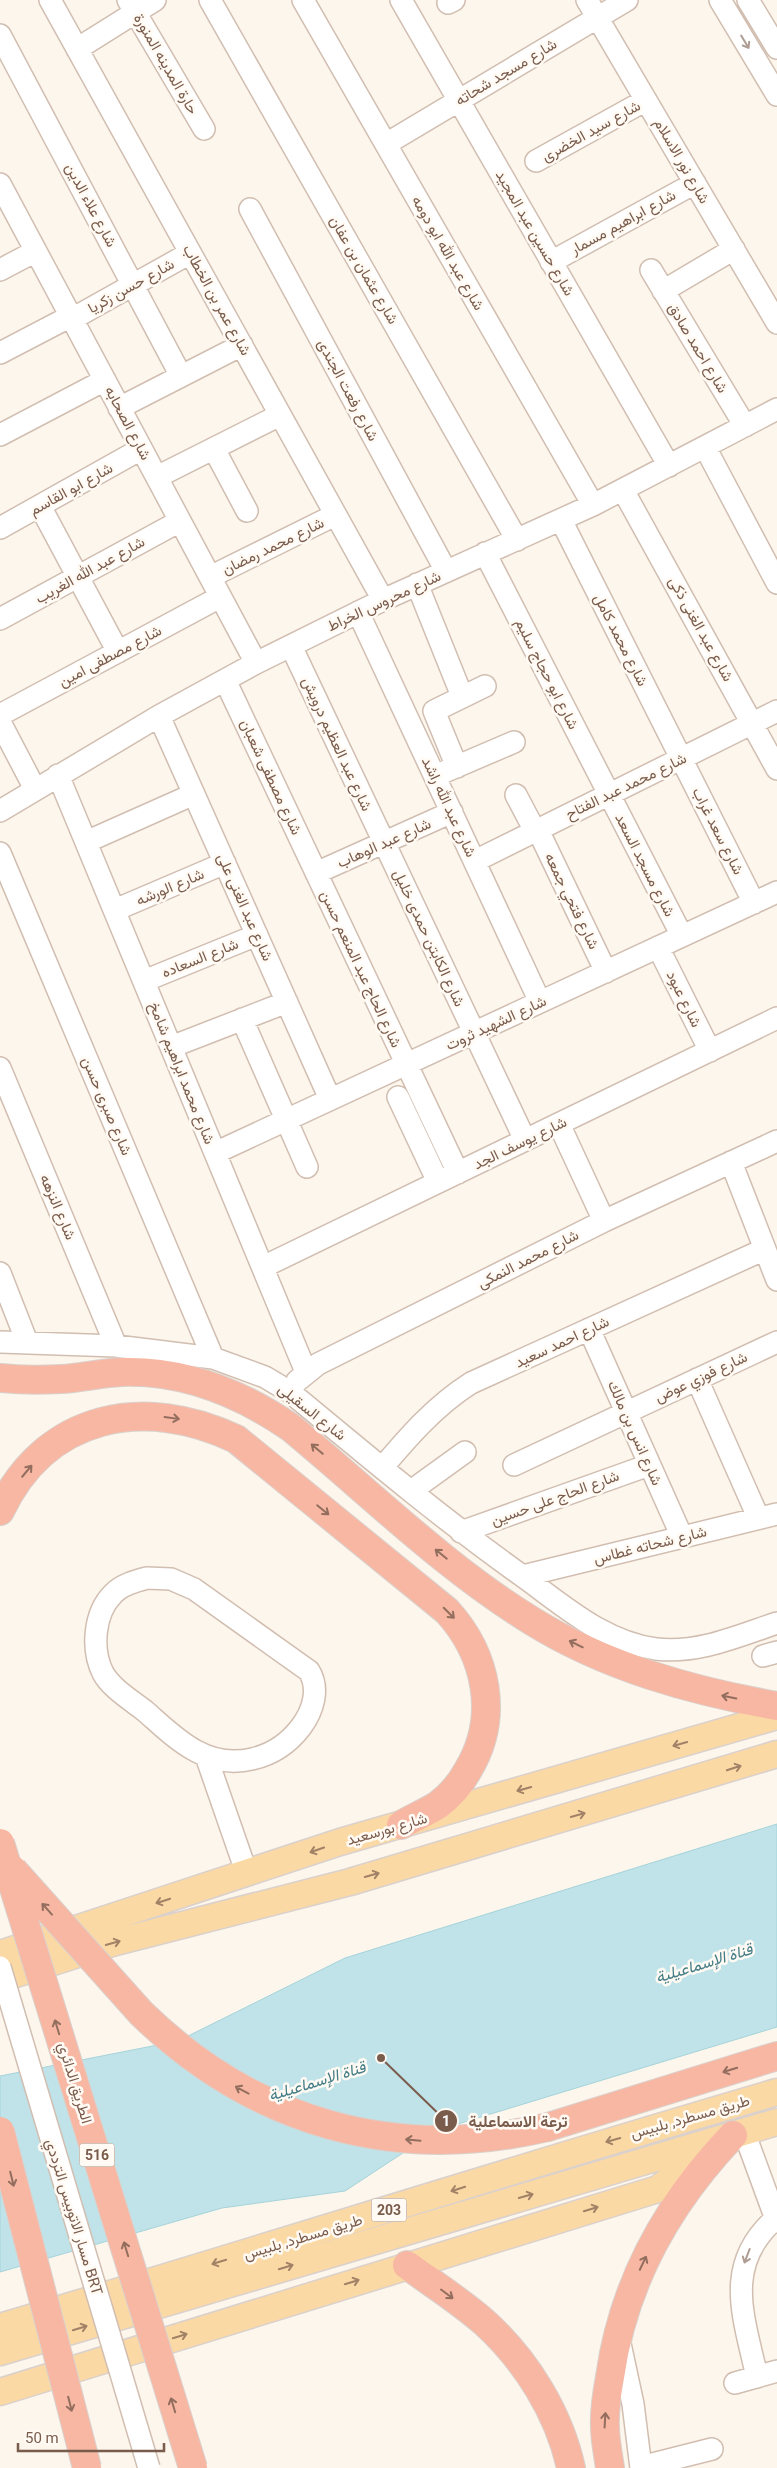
<svg xmlns="http://www.w3.org/2000/svg" width="777" height="2468" font-family="Roboto,Vazirmatn,sans-serif">
<rect width="100%" height="100%" fill="#fdf6ec"/>
<path fill="#bfe3e8" stroke="#a5d3da" d="M777,1824V2027L438,2130L345,2191L222,2208L0,2272V2076L178,2041L345,1958Z"/>
<g fill="none" stroke-linecap="round" stroke-linejoin="round">
<g stroke="#d1beb0" stroke-width="24">
<path id="minor" d="M50,0L383,600
M128,0L204,129
M210,0L517,540
M303,0L593,505
M401,0L669,466
M587,0L777,323
M720,0L777,95
M748,0L777,48
M448,3L454,0
M0,35L181,376
M77,49L155,0
M386,144L627,0
M536,161L646,100
M0,184L256,663
M250,209L446,571
M551,262L695,183
M0,270L36,251
M651,270L745,426
M663,291L734,249
M72,319L190,253
M0,353L71,316
M119,408L242,345
M0,435L105,380
M705,447L777,583
M214,449L247,511
M157,477L280,415
M623,490L777,769
M40,506L118,652
M561,520L754,903
M0,528L141,449
M485,553L682,936
M210,577L335,515
M417,584L462,696
M358,612L540,1002
M0,619L180,521
M291,646L525,1140
M225,680L458,1173
M0,715L220,597
M159,716L330,1099
M0,722L35,789
M457,767L434,711L485,686
M444,772L514,742
M58,775L306,1372
M516,795L535,831
M0,811L159,716L256,663L383,600L593,505L777,409
M538,830L606,972
M86,842L194,794
M0,853L213,1358
M475,861L777,711
M316,873L452,812
M115,910L225,863
M658,947L710,1051
M144,981L257,935
M242,1019L307,1167
M171,1047L287,1002
M0,1068L116,1346
M398,1097L438,1182
M559,1124L604,1221
M215,1153L777,892
M731,1162L777,1280
M263,1267L777,1018
M0,1273L27,1342
M589,1329L682,1537
M0,1342L116,1346L213,1358L265,1377L290,1392C366,1455 441,1518 521,1575C563,1605 603,1642 656,1649C698,1654 738,1636 777,1623
M697,1379L758,1517
M297,1381L318,1364L604,1221L777,1141
M514,1465L777,1342
M382,1468C409,1436 435,1406 471,1383L765,1249
M411,1491L465,1452
M461,1532L649,1465
M523,1576L777,1514
M147,1578L171,1579L194,1589L309,1671C320,1689 313,1711 301,1727C276,1760 232,1771 196,1751C177,1741 161,1725 145,1711C131,1700 111,1688 103,1673C91,1649 94,1613 113,1594C121,1585 135,1581 147,1578Z
M763,1656L777,1652
M206,1756L247,1874
M744,2132L777,2222
M619,2339L633,2404L641,2468
M757,2377C744,2317 722,2265 776,2218
M735,2383L777,2371
M641,2467L712,2449"/>
</g>
<g stroke="#dad1cd" stroke-width="29">
<path id="major" d="M0,1954L340,1842L777,1716
M0,1979L112,1943L350,1882L777,1754
M0,2327C259,2250 517,2168 777,2092
M0,2352L777,2122
M0,2392L658,2189L683,2169L700,2145"/>
</g>
<g stroke="#dad1cd" stroke-width="30">
<path id="highway" d="M0,1378C20,1380 41,1380 61,1379C81,1378 101,1373 122,1372C183,1370 240,1393 290,1427C369,1492 444,1567 532,1621C606,1667 692,1691 777,1706
M0,1511C46,1414 144,1395 236,1439L447,1611C487,1655 500,1717 468,1770C461,1783 450,1796 438,1805C427,1812 413,1818 401,1825
M548,2127L777,2056
M407,2265C433,2284 460,2301 484,2322C526,2360 559,2413 571,2468
M610,2468C608,2454 605,2440 605,2427C604,2410 607,2393 610,2377C623,2283 668,2203 733,2135"/>
</g>
<use href="#minor" stroke="#fff" stroke-width="21"/>
<use href="#major" stroke="#fbd9a5" stroke-width="26"/>
<use href="#highway" stroke="#f7b7a3" stroke-width="28"/>
<g stroke="#d1beb0" stroke-width="24" stroke-linecap="butt">
<path id="minor-bridge" d="M0,1967L149,2468"/>
</g>
<g stroke="#dad1cd" stroke-width="30" stroke-linecap="butt">
<path id="highway-bridge" d="M0,1843L193,2468
M13,1870L141,2013C254,2123 395,2163 548,2127
M0,2131L87,2468"/>
</g>
<use href="#minor-bridge" stroke="#fff" stroke-width="21"/>
<use href="#highway-bridge" stroke="#f7b7a3" stroke-width="28"/>
</g>
<defs><path id="oneway-shaft" d="M-6 0H5M1.5-3L5.5 0L1.5 3" fill="none" stroke-width="1.6" stroke-linecap="round" stroke-linejoin="round" transform="scale(1.25)"/></defs>
<g stroke="#af9d94">
<use href="#oneway-shaft" transform="translate(745 42) rotate(59)"/>
<use href="#oneway-shaft" transform="translate(747 2256) rotate(111)"/>
</g>
<g stroke="#936e5e">
<use href="#oneway-shaft" transform="translate(172 1418) rotate(8)"/>
<use href="#oneway-shaft" transform="translate(317 1449) rotate(-140)"/>
<use href="#oneway-shaft" transform="translate(27 1471) rotate(-50)"/>
<use href="#oneway-shaft" transform="translate(323 1510) rotate(39)"/>
<use href="#oneway-shaft" transform="translate(441 1554) rotate(-141)"/>
<use href="#oneway-shaft" transform="translate(449 1613) rotate(45)"/>
<use href="#oneway-shaft" transform="translate(576 1644) rotate(-154)"/>
<use href="#oneway-shaft" transform="translate(729 1697) rotate(-168)"/>
<use href="#oneway-shaft" transform="translate(47 1909) rotate(-132)"/>
<use href="#oneway-shaft" transform="translate(57 2027) rotate(-107)"/>
<use href="#oneway-shaft" transform="translate(730 2070) rotate(163)"/>
<use href="#oneway-shaft" transform="translate(242 2090) rotate(-152)"/>
<use href="#oneway-shaft" transform="translate(413 2140) rotate(-175)"/>
<use href="#oneway-shaft" transform="translate(12 2179) rotate(76)"/>
<use href="#oneway-shaft" transform="translate(126 2249) rotate(-107)"/>
<use href="#oneway-shaft" transform="translate(643 2263) rotate(-65)"/>
<use href="#oneway-shaft" transform="translate(447 2294) rotate(37)"/>
<use href="#oneway-shaft" transform="translate(70 2404) rotate(76)"/>
<use href="#oneway-shaft" transform="translate(173 2405) rotate(-107)"/>
<use href="#oneway-shaft" transform="translate(605 2420) rotate(-87)"/>
</g>
<g stroke="#a18267">
<use href="#oneway-shaft" transform="translate(680 1744) rotate(164)"/>
<use href="#oneway-shaft" transform="translate(734 1768) rotate(-18)"/>
<use href="#oneway-shaft" transform="translate(524 1789) rotate(164)"/>
<use href="#oneway-shaft" transform="translate(578 1815) rotate(-16)"/>
<use href="#oneway-shaft" transform="translate(317 1850) rotate(161)"/>
<use href="#oneway-shaft" transform="translate(372 1875) rotate(-16)"/>
<use href="#oneway-shaft" transform="translate(163 1901) rotate(162)"/>
<use href="#oneway-shaft" transform="translate(113 1943) rotate(-16)"/>
<use href="#oneway-shaft" transform="translate(613 2140) rotate(164)"/>
<use href="#oneway-shaft" transform="translate(458 2189) rotate(162)"/>
<use href="#oneway-shaft" transform="translate(526 2196) rotate(-16)"/>
<use href="#oneway-shaft" transform="translate(591 2209) rotate(-17)"/>
<use href="#oneway-shaft" transform="translate(219 2262) rotate(163)"/>
<use href="#oneway-shaft" transform="translate(286 2267) rotate(-17)"/>
<use href="#oneway-shaft" transform="translate(352 2282) rotate(-17)"/>
<use href="#oneway-shaft" transform="translate(80 2328) rotate(-17)"/>
<use href="#oneway-shaft" transform="translate(180 2336) rotate(-17)"/>
</g>
<g text-anchor="middle" dominant-baseline="central" stroke-width="5" stroke-linejoin="round" paint-order="stroke">
<g fill="#fffaf3" stroke="#a28b7f" stroke-width="1">
<rect x="79.5" y="2143.5" width="35" height="23" rx="4"/>
<rect x="371.5" y="2198.5" width="35" height="23" rx="4"/>
</g>
<g font-size="14" font-weight="bold" fill="#7a5c4d">
<text x="97" y="2155">516</text>
<text x="389" y="2210">203</text>
</g>
<g font-size="15" fill="#7a5c4d" stroke="#fffaf3">
<text transform="translate(166 64) rotate(60)">حارة المدينه المنورة</text>
<text transform="translate(506 72) rotate(-31)">شارع مسجد شحاته</text>
<text transform="translate(591 131) rotate(-29)">شارع سيد الخضرى</text>
<text transform="translate(682 161) rotate(60)">شارع نور الاسلام</text>
<text transform="translate(91 205) rotate(62)">شارع علاء الدين</text>
<text transform="translate(623 222) rotate(-29)">شارع ابراهيم مسمار</text>
<text transform="translate(535 233) rotate(60)">شارع حسين عبد المجيد</text>
<text transform="translate(448 253) rotate(60)">شارع عبد الله ابو دومه</text>
<text transform="translate(364 270) rotate(60)">شارع عثمان بن عفان</text>
<text transform="translate(131 286) rotate(-29)">شارع حسن زكريا</text>
<text transform="translate(217 300) rotate(61)">شارع عمر بن الخطاب</text>
<text transform="translate(698 348) rotate(59)">شارع احمد صادق</text>
<text transform="translate(348 390) rotate(62)">شارع رفعت الجندى</text>
<text transform="translate(128 423) rotate(62)">شارع الصحابه</text>
<text transform="translate(71 489) rotate(-29)">شارع ابو القاسم</text>
<text transform="translate(273 546) rotate(-26)">شارع محمد رمضان</text>
<text transform="translate(90 570) rotate(-29)">شارع عبد الله الغريب</text>
<text transform="translate(384 601) rotate(-25)">شارع محروس الخراط</text>
<text transform="translate(701 629) rotate(61)">شارع عبد الغنى ذكى</text>
<text transform="translate(621 640) rotate(63)">شارع محمد كامل</text>
<text transform="translate(110 656) rotate(-28)">شارع مصطفى امين</text>
<text transform="translate(547 674) rotate(63)">شارع ابو حجاج سليم</text>
<text transform="translate(337 744) rotate(65)">شارع عبد العظيم درويش</text>
<text transform="translate(271 777) rotate(65)">شارع مصطفى شعبان</text>
<text transform="translate(626 786) rotate(-26)">شارع محمد عبد الفتاح</text>
<text transform="translate(449 807) rotate(65)">شارع عبد الله راشد</text>
<text transform="translate(718 831) rotate(63)">شارع سعد غراب</text>
<text transform="translate(384 843) rotate(-24)">شارع عبد الوهاب</text>
<text transform="translate(645 865) rotate(63)">شارع مسجد السعد</text>
<text transform="translate(170 887) rotate(-23)">شارع الورشه</text>
<text transform="translate(572 901) rotate(64)">شارع فتحي جمعه</text>
<text transform="translate(245 907) rotate(66)">شارع عبد الغنى على</text>
<text transform="translate(429 938) rotate(65)">شارع الكابتن حمدى خليل</text>
<text transform="translate(200 958) rotate(-22)">شارع السعاده</text>
<text transform="translate(361 969) rotate(65)">شارع الحاج عبد المنعم حسن</text>
<text transform="translate(684 999) rotate(64)">شارع عبود</text>
<text transform="translate(496 1023) rotate(-25)">شارع الشهيد ثروت</text>
<text transform="translate(182 1073) rotate(68)">شارع محمد ابراهيم شامخ</text>
<text transform="translate(107 1106) rotate(67)">شارع صبرى حسن</text>
<text transform="translate(520 1143) rotate(-26)">شارع يوسف الجد</text>
<text transform="translate(58 1207) rotate(67)">شارع النزهه</text>
<text transform="translate(528 1259) rotate(-27)">شارع محمد النمكى</text>
<text transform="translate(562 1342) rotate(-25)">شارع احمد سعيد</text>
<text transform="translate(701 1377) rotate(-25)">شارع فوزي عوض</text>
<text transform="translate(312 1412) rotate(38)">شارع السقيلى</text>
<text transform="translate(635 1433) rotate(66)">شارع انس بن مالك</text>
<text transform="translate(555 1498) rotate(-20)">شارع الحاج على حسين</text>
<text transform="translate(650 1545) rotate(-14)">شارع شحاته غطاس</text>
<text transform="translate(387 1829) rotate(-16)">شارع بورسعيد</text>
<text transform="translate(75 2083) rotate(73)">الطريق الدائري</text>
<text transform="translate(690 2117) rotate(-16)">طريق مسطرد, بلبيس</text>
<text transform="translate(74 2217) rotate(73)">مسار الاتوبيس الترددي BRT</text>
<text transform="translate(303 2237) rotate(-17)">طريق مسطرد, بلبيس</text>
</g>
<g font-size="16" font-style="italic" fill="#437c86" stroke="#fffaf3">
<text transform="translate(704 1963) rotate(-17)">قناة الإسماعيلية</text>
<text transform="translate(317 2081) rotate(-17)">قناة الإسماعيلية</text>
</g>
</g>
<path fill="none" stroke="#7a5c4d" stroke-width="2" d="M381 2058L446 2121"/>
<g fill="#7a5c4d" stroke="#fffaf3" stroke-width="2">
<circle cx="381" cy="2058" r="5"/>
<circle cx="446" cy="2121" r="12"/>
</g>
<g font-size="15" text-anchor="middle" font-weight="bold" fill="#fff">
<text x="446" y="2126">1</text>
</g>
<g font-size="16" text-anchor="middle" font-weight="bold" fill="#7a5c4d" stroke="#fffaf3" stroke-width="5" stroke-linejoin="round" paint-order="stroke">
<text x="518" y="2127">ترعة الاسماعلية</text>
</g>
<path d="M18 2443v8h146v-8" fill="none" stroke="#7a5c4d" stroke-width="2.5"/>
<text x="25" y="2443" font-size="15" fill="#7a5c4d" stroke="#fffaf3" stroke-width="4" paint-order="stroke">50 m</text>
</svg>
